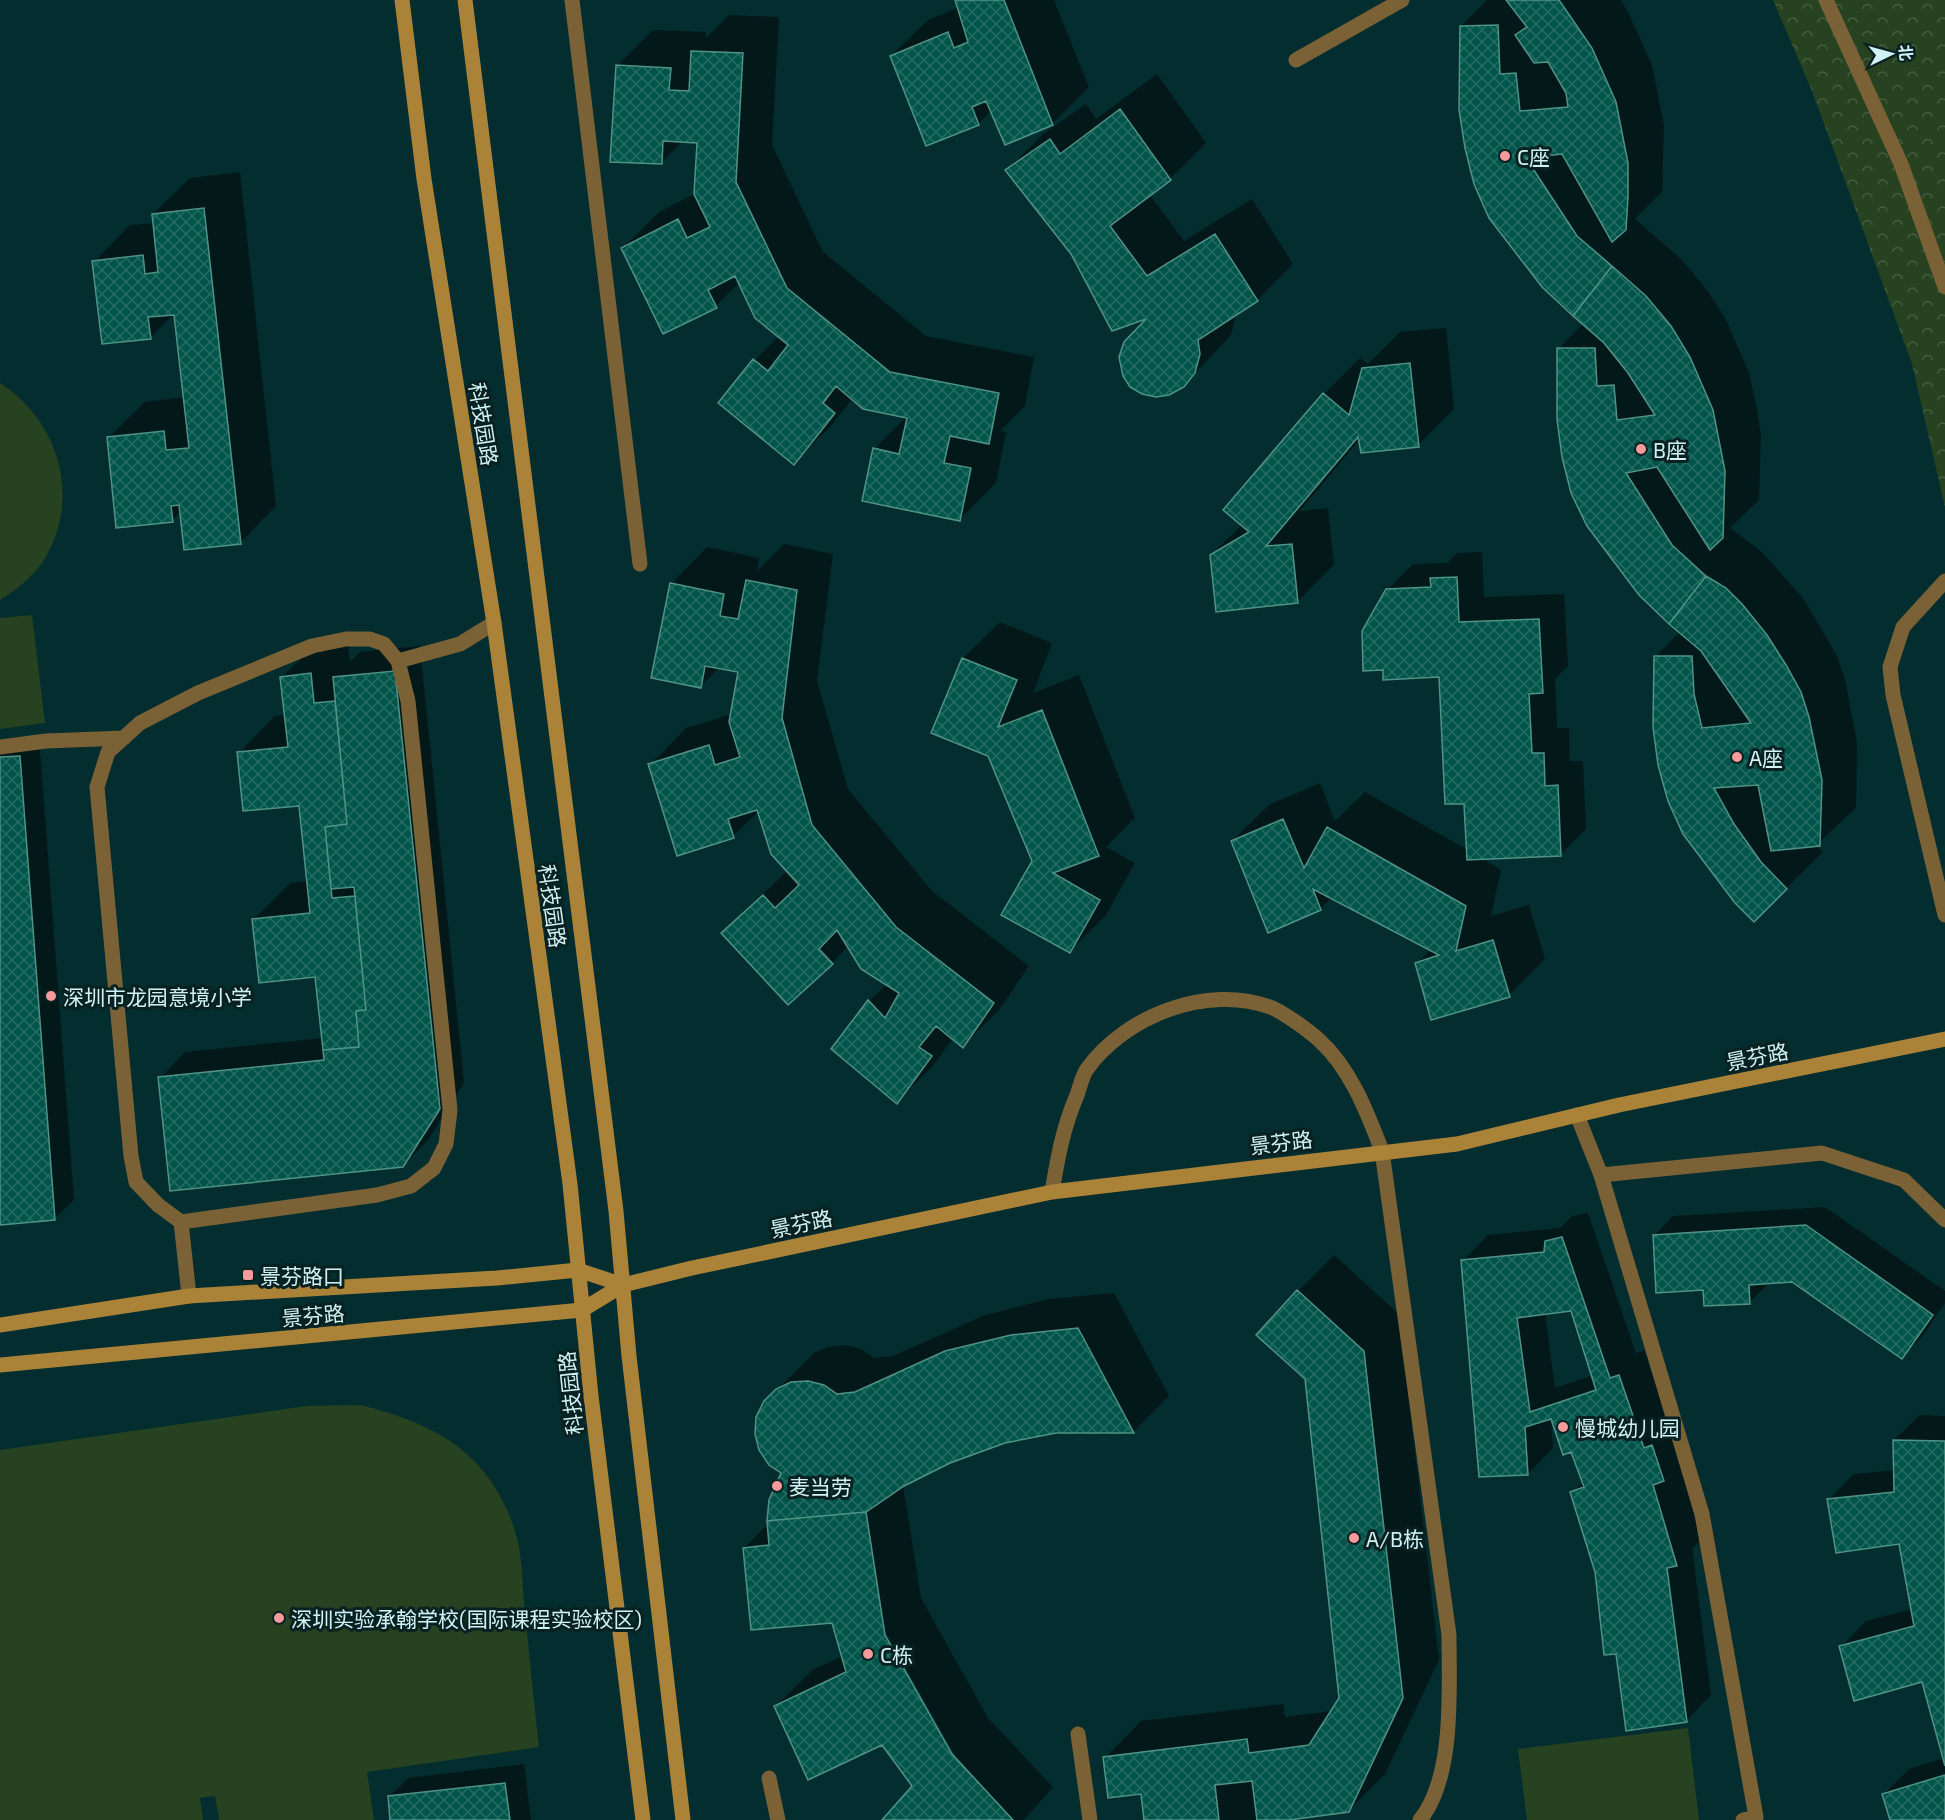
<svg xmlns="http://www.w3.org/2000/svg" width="1945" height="1820" font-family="'Exo 2','Noto Sans SC',sans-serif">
<defs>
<pattern id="forest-crowns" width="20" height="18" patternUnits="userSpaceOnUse" patternTransform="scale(1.5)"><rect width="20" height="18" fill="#264220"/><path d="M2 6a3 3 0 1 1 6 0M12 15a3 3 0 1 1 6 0" fill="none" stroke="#445e41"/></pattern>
<pattern id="building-cross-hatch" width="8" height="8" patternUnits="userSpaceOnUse" patternTransform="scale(1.5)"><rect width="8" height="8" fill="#015449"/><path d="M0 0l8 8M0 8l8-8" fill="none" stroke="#256d64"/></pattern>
</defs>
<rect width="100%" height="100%" fill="#042d2f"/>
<path fill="url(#forest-crowns)" d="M1773,0H1945V507L1912,364L1812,91Z"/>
<path fill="#264220" d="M0,383C59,421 82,498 44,560C33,577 17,589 0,600Z
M32,615L45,723L0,729V618Z
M360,1405C439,1424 494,1456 517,1538C523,1561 522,1588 525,1611C529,1656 534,1701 539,1747L367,1772L374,1820H219L215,1796L200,1798L203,1820H0V1450L307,1406Z
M1688,1728L1699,1820H1527L1518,1749Z"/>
<path fill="#0007" fill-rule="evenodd" d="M957,0H1054L1089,87L1052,124L992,110L978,124L891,56L928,20L959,7Z
M1487,0H1621L1628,12L1652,65L1664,126L1662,192L1635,219L1682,260L1707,290L1726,320L1749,373L1756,404L1761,434L1759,500L1730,528L1762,552L1803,598L1837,656L1845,680L1857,742L1856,808L1816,845L1823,852L1754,920L1655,657L1680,632L1558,349L1584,323L1461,26Z
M729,15L779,17L772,145L823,252L926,336L1034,357L1025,406L1000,431L1006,432L996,483L960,519L874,449L907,416L853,398L830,427L794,463L755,360L779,336L740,282L716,306L623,248L659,212L696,193L699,142L683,141L661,163L617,66L653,30L706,32V38Z
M1157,74L1206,143L1170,179L1149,194L1184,241L1252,199L1293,264L1257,300L1236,314L1231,335L1183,386L1151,316L1072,253L1007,170L1043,134L1086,104L1096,119Z
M240,172L276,506L240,543L181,511L172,521L108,438L145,402L185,397L176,312L150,338L94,262L130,225L154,223L153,214L190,178Z
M1446,328L1454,409L1418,445L1360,439L1300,511L1328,508L1334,565L1298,601L1211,555L1242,525L1324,394L1360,358L1368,364L1400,332Z
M784,544L833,554L817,681L848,789L932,891L1029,966L999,1010L963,1046L953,1038L933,1066L896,1102L833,1049L869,1001L887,984L848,946L832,963L723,933L788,870L759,811L733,836L650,765L686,728L732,714L740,671L720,667L700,687L671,584L707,547L759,558L757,571Z
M1482,552L1484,597L1564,594L1568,666L1555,679L1557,728H1569L1570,761H1583L1586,829L1560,855L1481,858L1501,870L1491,916L1529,905L1545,959L1509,995L1417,963L1431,949L1332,897L1320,909L1232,841L1269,805L1320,783L1335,821L1365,792L1468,850L1466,802L1441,676L1387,590L1413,564L1447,563L1457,553Z
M1000,622L1052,643L1033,693L1079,675L1135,818L1106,847L1135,863L1106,915L1070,951L989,755L933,732L963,658Z
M347,638L350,662L360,652L420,646L464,1083L428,1140L402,1166L160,1078L185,1052L323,1038L317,976L254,919L290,883L308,881L300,804L239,753L275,716L286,715L282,677L318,641Z
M39,737L74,1200L54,1219L0,1223V740Z
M1825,1207L1945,1291V1303L1921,1338L1901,1357L1792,1280L1769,1283L1750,1302L1704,1288L1654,1236L1673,1216Z
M1588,1213L1636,1353L1644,1350L1669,1423L1701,1540L1692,1548L1711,1695L1686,1721L1618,1652L1572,1493L1584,1481L1571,1450L1551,1419L1553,1448L1528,1474L1463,1261L1488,1235L1560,1228L1572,1216ZM1572,1310L1593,1375L1555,1388L1545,1313Z
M1334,1255L1399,1314L1439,1660L1385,1774L1348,1811L1276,1820H1145L1142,1792L1105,1758L1141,1721L1283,1704L1285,1717L1332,1711L1341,1698L1298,1291Z
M1114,1293L1169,1396L1133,1432L1056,1431L1004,1441L949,1461L903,1485L921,1598L988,1718L1053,1787L1024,1820H884L914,1786L882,1743L776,1706L812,1670L843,1656L833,1622L744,1548L768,1524L783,1473L765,1402L814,1353L828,1347L845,1345L861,1349L874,1358L893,1356L983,1316L1048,1299ZM883,1628L954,1754L953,1755L880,1629Z
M1920,1415L1945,1416V1820H1892L1883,1795L1909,1769L1944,1758L1923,1681L1841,1647L1866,1621L1912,1609L1900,1543L1829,1499L1854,1474L1895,1470L1894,1440Z
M524,1764L531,1820H392L389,1797L408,1778Z"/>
<path fill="url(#building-cross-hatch)" stroke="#4f9386" stroke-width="1.5" fill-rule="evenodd" d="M955,0H1004L1053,125L1005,145L986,101L972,107L979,125L926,146L890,56L948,32L954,48L968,42Z
M1506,0H1559L1592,48L1616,102L1628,163V197L1626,230L1612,242L1562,154L1526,158L1577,236L1612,266L1573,316L1542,287L1489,218L1474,184L1465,148L1459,110L1460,26L1498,25L1500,74L1516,73L1520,111L1568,107L1566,93L1548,62L1534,63L1515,35L1527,27Z
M691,51L743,53L736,182L787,288L890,372L999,393L989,444L950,436L944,463L971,468L960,521L862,501L873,448L899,454L907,418L863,409L836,386L823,403L835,413L794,465L718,403L753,359L768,371L788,345L755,318L735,276L708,290L717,308L663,334L621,248L678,219L687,238L710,227L694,194L697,143L663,141L662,164L610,162L616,65L671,68L669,90L689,91Z
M1120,109L1171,180L1110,226L1147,276L1215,234L1258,301L1198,340L1200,354L1195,373L1184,387L1169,395L1156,397L1142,394L1130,387L1123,376L1119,357L1124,342L1146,319L1112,331L1071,254L1005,170L1050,139L1060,154Z
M204,208L241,544L184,550L179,505L171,506L173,522L116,528L107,437L164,431L166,450L189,448L174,315L148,317L151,339L102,344L92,261L143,255L145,274L158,272L152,214Z
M1612,266L1646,296L1671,326L1690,357L1713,410L1725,471L1723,538L1710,550L1657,467L1626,473L1672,545L1706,576L1669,624L1639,595L1587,526L1571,493L1562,457L1557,419V348H1595L1597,386L1614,385L1617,420L1655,415L1628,373L1604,343L1573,316Z
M1410,363L1419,447L1361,453L1358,437L1266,546L1292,544L1298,603L1216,612L1210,555L1249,532L1223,510L1323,393L1349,415L1362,368Z
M1706,576L1726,588L1742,604L1767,635L1786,665L1801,692L1809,717L1822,780L1820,846L1771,851L1758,785L1714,788L1734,824L1761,862L1787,889L1754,922L1735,903L1683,834L1668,801L1658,765L1653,727L1654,656H1692L1694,694L1702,728L1751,723L1701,651L1669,624Z
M1457,577L1459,622L1539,619L1543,693L1529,694L1532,753H1544L1545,786L1558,785L1561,856L1467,860L1464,804H1445L1439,677L1383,680V670L1363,671L1362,631L1386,589L1431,587L1430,578Z
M746,580L797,590L782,718L812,825L896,927L994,1003L963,1048L936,1026L919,1047L932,1056L897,1104L831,1049L868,1000L885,1018L899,993L861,969L837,930L819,949L833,964L788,1005L721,933L763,895L775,908L799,885L771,854L757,810L728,819L734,838L677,856L648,764L709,745L715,765L740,757L729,722L738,672L705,666L701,688L651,678L670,583L724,594L720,616L738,619Z
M962,658L1017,680L998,727L1042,710L1099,856L1053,873L1100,900L1070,953L1001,915L1032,861L988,756L931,733Z
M395,671L440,1109L403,1167L170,1191L158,1077L324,1060L323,1050L359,1047L356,1011L366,1010L355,896L332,898L325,827L347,824L333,677Z
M311,673L314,703L335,701L347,824L325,827L331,889L354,887L366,1010L356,1011L359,1047L323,1050L315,977L259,983L252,919L310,913L299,806L243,811L237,752L288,747L280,677Z
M20,756L55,1220L0,1225V757Z
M1283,819L1304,868L1327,827L1466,906L1456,951L1493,940L1510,997L1431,1020L1415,963L1439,955L1313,889L1321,910L1268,933L1231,841Z
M1806,1225L1933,1315L1902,1359L1792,1282L1749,1285L1750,1304L1704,1306L1703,1290L1656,1293L1653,1235Z
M1562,1237L1610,1378L1619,1375L1644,1448L1652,1445L1664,1481L1653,1485L1677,1566L1667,1568L1687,1722L1626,1731L1616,1654L1604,1655L1595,1572L1570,1492L1584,1487L1571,1452L1563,1455L1551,1419L1525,1427L1528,1475L1479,1477L1461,1260L1544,1252L1545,1241ZM1571,1311L1596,1390L1530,1412L1517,1318Z
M1297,1290L1364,1351L1403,1698L1349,1812L1289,1820H1257L1252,1781L1215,1785L1219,1820H1144L1141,1794L1108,1798L1103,1757L1247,1739L1249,1753L1309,1745L1339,1698L1305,1379L1256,1335Z
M1078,1328L1134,1433H1056L1005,1443L950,1463L904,1486L866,1512L767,1521L769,1500L781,1473L769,1465L759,1450L755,1434L756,1417L764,1401L776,1389L791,1382L808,1381L824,1385L837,1394L855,1392L945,1351L1011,1335Z
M1893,1440L1945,1441V1766L1922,1682L1854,1701L1839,1646L1914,1626L1899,1544L1836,1553L1827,1499L1894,1492Z
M866,1512L885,1635L952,1754L1013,1820H882L912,1786L882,1745L808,1780L774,1706L846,1672L832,1623L751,1630L743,1548L769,1545L767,1521Z
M1945,1775V1820H1890L1882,1794Z
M505,1783L510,1820H390L388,1796Z"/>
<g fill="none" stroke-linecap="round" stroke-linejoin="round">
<path stroke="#7a6136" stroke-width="15" d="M572,0L640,564
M1826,0L1901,164L1945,287
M1296,60L1402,0
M1945,581L1903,627L1890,667L1893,695L1945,915
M398,661L460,644L494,623
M0,747L46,741L124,738
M1577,1115L1601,1175L1702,1514L1756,1817L1743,1820
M1382,1151L1449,1635C1449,1688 1455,1777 1420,1820
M181,1222L377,1195L411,1186L434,1168L446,1144L450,1110L408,701L398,661L384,644L370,639H346L312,646L198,693L140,723L108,752L97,787L131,1156L136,1182L158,1205L181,1222L189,1296
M1078,1734L1090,1820
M769,1778L778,1820"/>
<path stroke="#7a6136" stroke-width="15" d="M1601,1175L1822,1153L1904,1180L1945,1220
M1052,1192C1058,1156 1063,1128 1077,1095C1080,1087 1082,1076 1087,1069C1125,1016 1207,984 1270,1007C1282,1011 1309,1031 1319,1040C1351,1069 1367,1112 1382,1151"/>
<path stroke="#aa8238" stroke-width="15" d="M402,0L424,179L494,623L570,1184L591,1396L643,1820
M465,0L616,1211L629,1356L683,1820
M0,1325L189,1296L497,1278L578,1270L623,1285
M0,1365L582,1310L623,1285L692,1268L1052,1192L1457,1144L1619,1105L1945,1039"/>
</g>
<g fill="#f59b9b" stroke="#0a2122" stroke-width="2">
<circle cx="1505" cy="156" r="6"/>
<circle cx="1641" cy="449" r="6"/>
<circle cx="1737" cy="757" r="6"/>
<circle cx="51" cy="996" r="6"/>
<rect x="242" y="1269" width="12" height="12" rx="3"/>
<circle cx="1563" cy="1427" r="6"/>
<circle cx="777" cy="1486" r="6"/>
<circle cx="1354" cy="1538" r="6"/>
<circle cx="279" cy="1618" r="6"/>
<circle cx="868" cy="1654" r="6"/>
</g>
<g text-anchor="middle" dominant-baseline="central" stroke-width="6" stroke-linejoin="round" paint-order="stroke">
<g font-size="21" fill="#d0f2f4" stroke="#0a2122" text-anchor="start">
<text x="1517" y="156">C座</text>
<text x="1653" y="449">B座</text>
<text x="1749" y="757">A座</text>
<text x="63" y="996">深圳市龙园意境小学</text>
<text x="260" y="1275">景芬路口</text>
<text x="1575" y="1427">慢城幼儿园</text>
<text x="789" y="1486">麦当劳</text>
<text x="1366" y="1538">A/B栋</text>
<text x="291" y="1618">深圳实验承翰学校(国际课程实验校区)</text>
<text x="880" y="1654">C栋</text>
</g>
<g font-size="21" fill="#d0f2f4" stroke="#0a2122">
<text transform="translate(484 424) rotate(81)">科技园路</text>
<text transform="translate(553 906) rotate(82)">科技园路</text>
<text transform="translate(1757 1056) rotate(-11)">景芬路</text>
<text transform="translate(1281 1142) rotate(-7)">景芬路</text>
<text transform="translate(801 1223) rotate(-12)">景芬路</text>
<text transform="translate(313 1315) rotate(-5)">景芬路</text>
<text transform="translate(570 1393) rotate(-96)">科技园路</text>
</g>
</g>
<g transform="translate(1891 54) rotate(85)" stroke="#0a2122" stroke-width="4.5" paint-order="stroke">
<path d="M0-4.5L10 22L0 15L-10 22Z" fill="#d0f2f4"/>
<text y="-9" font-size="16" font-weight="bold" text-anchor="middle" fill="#d0f2f4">北</text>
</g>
</svg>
